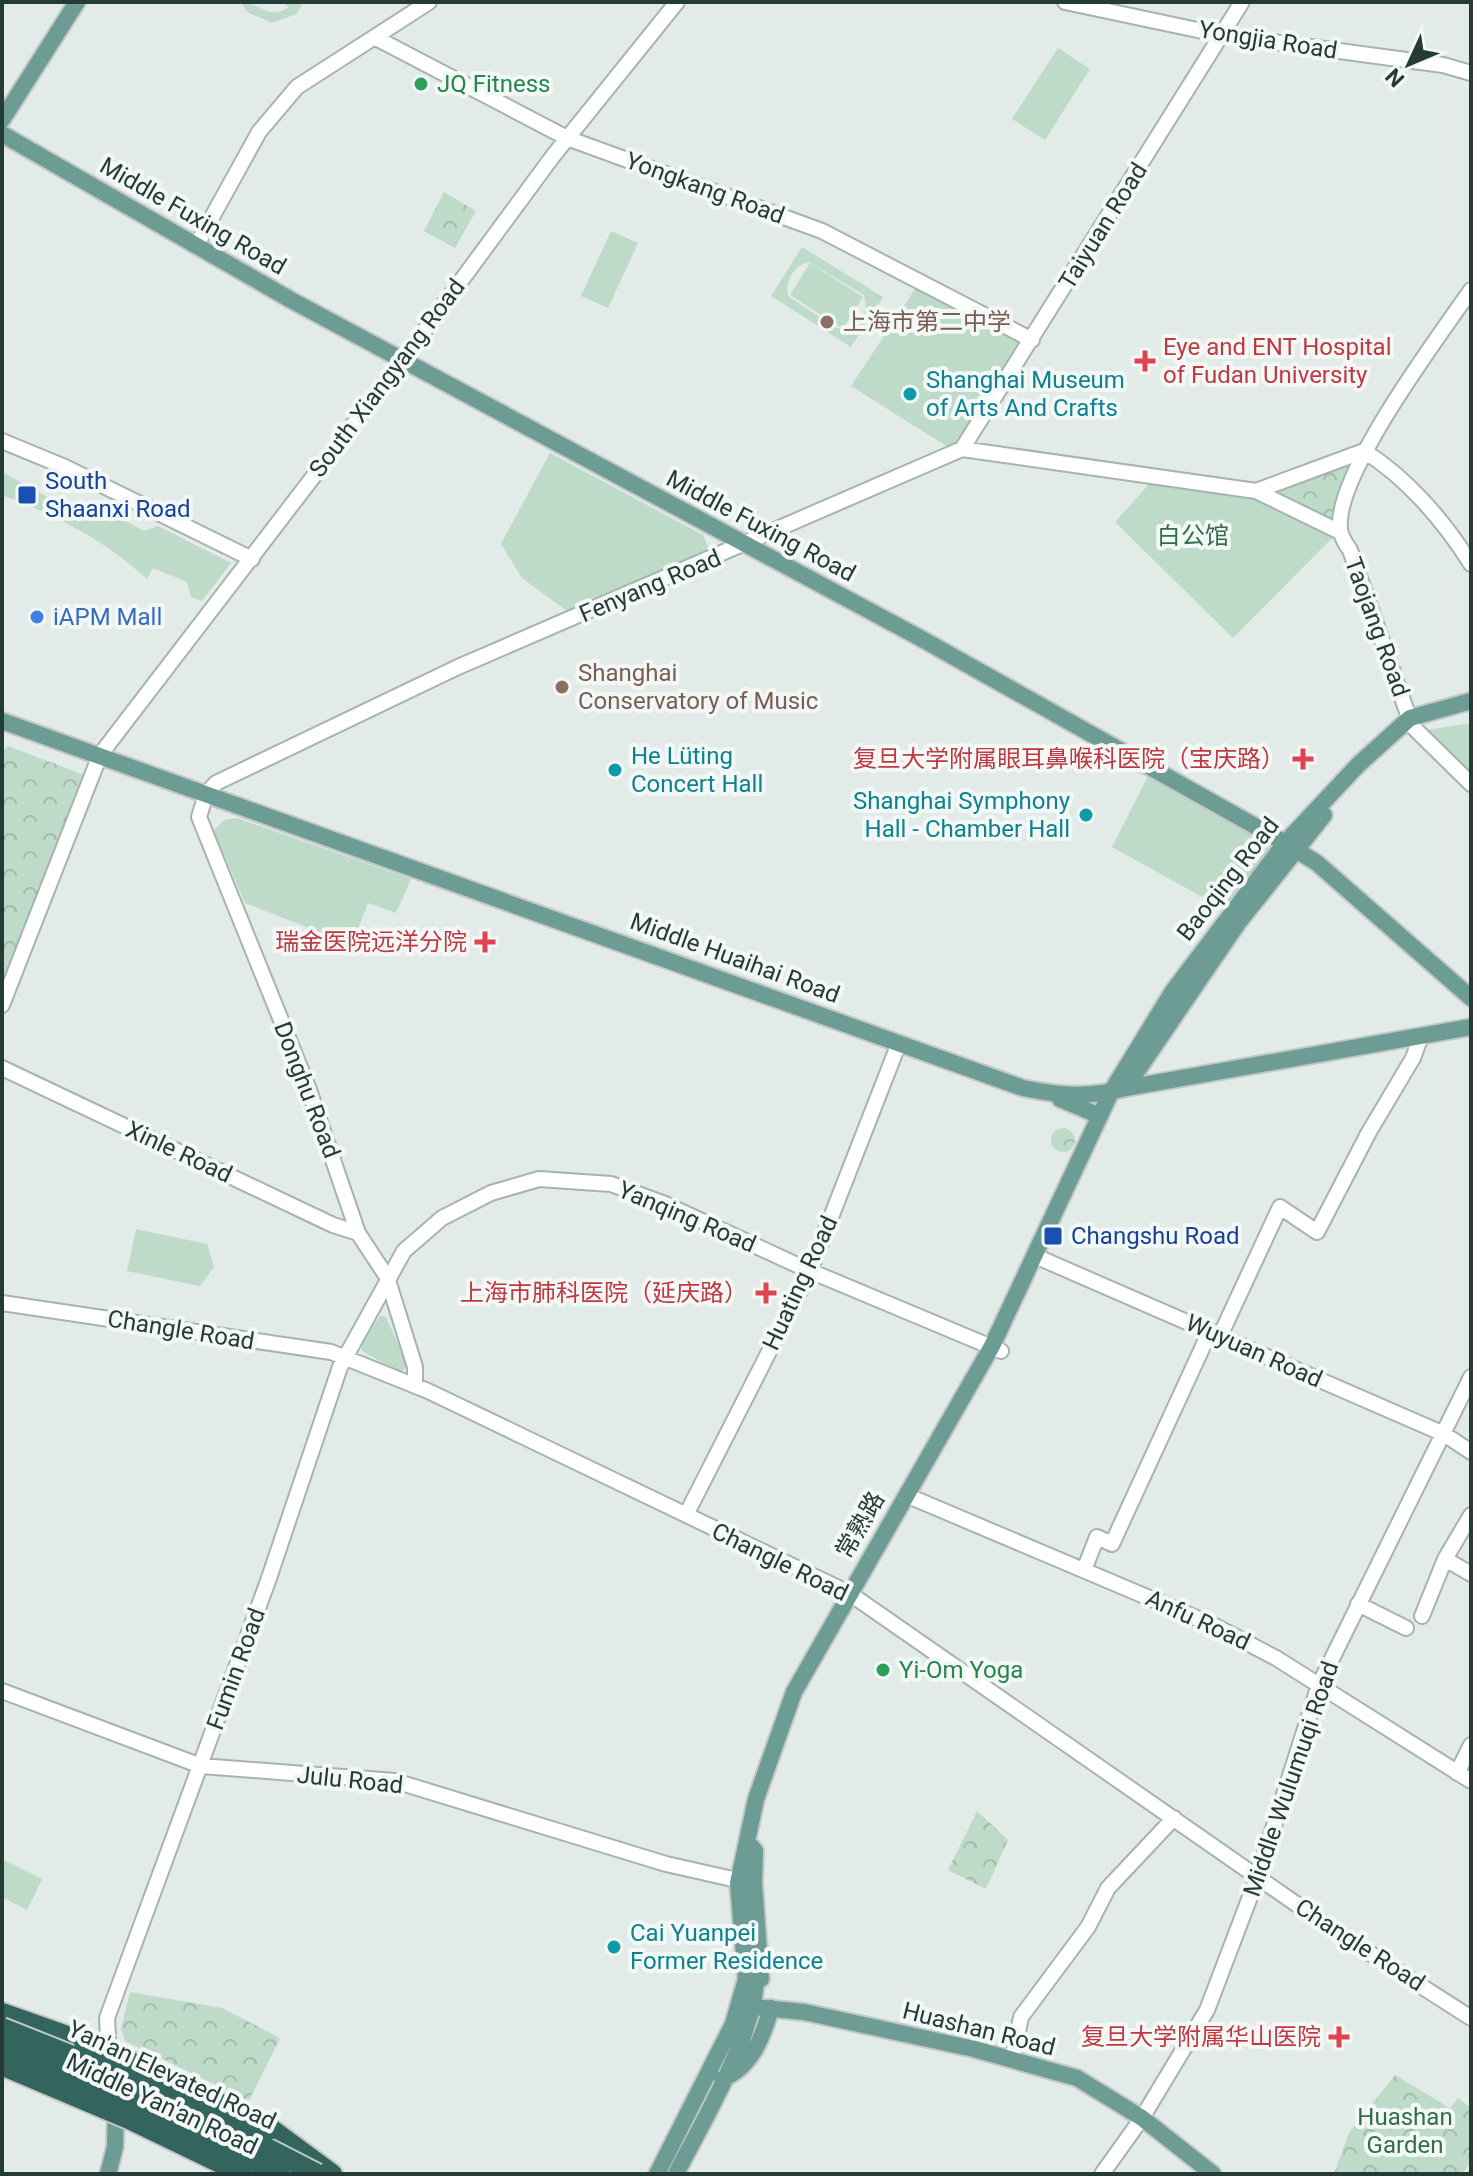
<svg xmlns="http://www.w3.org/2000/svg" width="1473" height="2176" font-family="Roboto,'Noto Sans SC',sans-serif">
<defs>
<pattern id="forest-crowns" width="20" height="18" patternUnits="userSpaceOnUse" patternTransform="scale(2)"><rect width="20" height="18" fill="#bedac8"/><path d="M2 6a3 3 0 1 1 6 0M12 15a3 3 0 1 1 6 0" fill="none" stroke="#a3bcac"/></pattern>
</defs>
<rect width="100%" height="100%" fill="#e3ebe8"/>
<path fill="#bedac8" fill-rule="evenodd" d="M241,2C260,2 268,22 289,7L282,2H304L296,14L272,23L247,12Z
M1058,48L1090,69L1045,140L1012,119Z
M611,231L638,243L608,308L581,296Z
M802,247L883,297L851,347L771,296ZM809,262L864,295L866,309L851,329L836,328L788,296C785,282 794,264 809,262Z
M810,263L863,297L843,329L790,295Z
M917,286L1026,343L959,445L951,449L851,386Z
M550,453L703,535L708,547L705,552L567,611L522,578L501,544Z
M2,472L53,500L95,505L144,531L158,526L231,563L202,601L191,597L187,582L153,568L147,579C103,539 58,516 2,495Z
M1152,481L1258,499L1335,535L1233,638L1115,522Z
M1471,723V774L1427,730Z
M1149,774L1276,846L1224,909L1112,847Z
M237,818L411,879L396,913L368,903L352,945L245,903L214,831L224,820Z
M136,1229L207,1244L214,1267L200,1286L127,1271Z
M380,1316L386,1317L407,1364L404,1370L397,1371L362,1351L361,1345Z
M2,1859L42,1879L27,1910L2,1897Z"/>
<path fill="url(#forest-crowns)" d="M444,192L476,211L455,248L424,231Z
M1353,462L1333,524L1272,494Z
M8,746L82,774L84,783L2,1005V751Z
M1051 1140a12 12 0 1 1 24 0a12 12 0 1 1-24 0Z
M977,1811L1008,1840L986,1889L948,1870Z
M130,1992L222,2008L280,2038L249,2101L125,2041L121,2028Z
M1395,2075L1450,2108L1458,2098L1471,2108V2161L1462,2174H1334L1349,2133Z"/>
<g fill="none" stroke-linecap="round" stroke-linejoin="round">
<g stroke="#a6b3af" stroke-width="18">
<path id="minor" d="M1065,2L1221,35L1443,65L1471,73
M376,38L567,138L822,231L1032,340
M196,246L259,132L297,87L429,2
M1471,290C1440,335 1327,484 1341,534C1343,539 1347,546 1350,550L1412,726L1471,784
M2,441L65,467L252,559
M962,449L1242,2
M1364,451C1407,478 1444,521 1471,564
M1256,491L1364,451
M2,1005L100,755L402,361L553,156L677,2
M2,1068L333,1225L358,1233
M1035,1256L1444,1434L1471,1452
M2,1303L331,1352L428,1391L849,1593L1335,1931L1471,2018
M1220,1336L1280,1207L1317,1232L1369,1132L1413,1058L1421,1036
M415,1386V1367L387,1277L358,1233L308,1087L199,817L206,794L216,783L458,667L962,449L1256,491L1340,532
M906,1495L1213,1625L1276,1658L1471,1781
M686,1515L810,1271L899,1043
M1445,1559L1471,1574
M1084,1570L1097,1537L1112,1544L1210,1331
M1358,1604L1406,1628
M1422,1616L1445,1559L1471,1515
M2,1691L201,1766L395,1781L666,1864L746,1882
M1457,1773L1471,1745
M109,2057L107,2018L268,1581L340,1367L404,1251L442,1218L491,1193L539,1179L611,1184L665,1204L810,1271L1001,1351
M1012,2060L1021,2017L1088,1927L1108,1888L1174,1818
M1102,2174L1142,2118L1207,2010L1258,1876L1319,1685L1471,1377"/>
</g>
<g stroke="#c2c8c7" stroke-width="20">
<path id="major" d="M2,120L77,2
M2,134L291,300L922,639L1285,843L1317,863L1471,998
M2,721L1023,1088C1061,1096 1088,1098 1126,1088L1471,1027
M1131,1080L1238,923L1324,815
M1060,1099L1100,1116
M752,1847L755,1851L754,1883L761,1979
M743,2006L804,2012L974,2049L1077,2078L1142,2118L1213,2174
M722,2079C751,2068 763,2037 771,2008
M234,2161L258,2174
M108,2174L115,2147L116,2104
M657,2174L733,2024L746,1979L738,1883L756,1799L794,1692L992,1346L1111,1092L1173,991L1285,843L1358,765L1410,718L1471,701
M676,2174C703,2120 761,2027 756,1967"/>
</g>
<g stroke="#c2c8c7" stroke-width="24">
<path id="highway" d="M2,2013L84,2042
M271,2129L332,2174"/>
</g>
<use href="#minor" stroke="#fff" stroke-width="14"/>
<use href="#major" stroke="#6c9c93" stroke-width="16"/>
<use href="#highway" stroke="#33645e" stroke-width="20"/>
<g stroke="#c2c8c7" stroke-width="24" stroke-linecap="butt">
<path id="highway-bridge" d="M2,2028L143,2084L317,2174
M84,2042L179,2083L271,2129
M2,2047L160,2113L280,2174
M6,2067L129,2119L243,2174"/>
</g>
<use href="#highway-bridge" stroke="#33645e" stroke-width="20"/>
</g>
<g fill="#2e9e5b" stroke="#f3f8f6" stroke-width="3">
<circle cx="421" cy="84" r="8"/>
<circle cx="883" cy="1670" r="8"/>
</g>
<g fill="#8d6e63" stroke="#f3f8f6" stroke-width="3">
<circle cx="827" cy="322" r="8"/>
<circle cx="562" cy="687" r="8"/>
</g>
<g fill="#e0444e" stroke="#f3f8f6" stroke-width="3">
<path d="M1141 349h8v8h8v8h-8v8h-8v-8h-8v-8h8z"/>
<path d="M1299 747h8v8h8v8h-8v8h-8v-8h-8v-8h8z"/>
<path d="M481 930h8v8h8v8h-8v8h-8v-8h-8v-8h8z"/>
<path d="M762 1281h8v8h8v8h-8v8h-8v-8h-8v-8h8z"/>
<path d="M1335 2025h8v8h8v8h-8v8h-8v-8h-8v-8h8z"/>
</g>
<g fill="#0f9aa8" stroke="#f3f8f6" stroke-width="3">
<circle cx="910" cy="394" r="8"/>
<circle cx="615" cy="770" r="8"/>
<circle cx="1086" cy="815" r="8"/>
<circle cx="614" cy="1947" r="8"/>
</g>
<g fill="#1a4fb4" stroke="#f3f8f6" stroke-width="3">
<rect x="17" y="485" width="20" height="20" rx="4"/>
<rect x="1043" y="1226" width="20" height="20" rx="4"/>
</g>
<circle fill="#3f7fe0" stroke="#f3f8f6" stroke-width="3" cx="37" cy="617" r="8"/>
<g text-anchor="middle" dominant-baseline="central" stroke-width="8" stroke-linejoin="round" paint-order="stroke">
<g font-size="24" fill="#243b36" stroke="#f3f8f6">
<text transform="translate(1268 40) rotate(9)">Yongjia Road</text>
<text transform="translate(705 188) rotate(20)">Yongkang Road</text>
<text transform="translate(193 216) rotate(30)">Middle Fuxing Road</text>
<text transform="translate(1103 226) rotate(-58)">Taiyuan Road</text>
<text transform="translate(387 378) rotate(-53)">South Xiangyang Road</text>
<text transform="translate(761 526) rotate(28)">Middle Fuxing Road</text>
<text transform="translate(650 586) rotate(-23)">Fenyang Road</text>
<text transform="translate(1377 627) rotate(70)">Taojang Road</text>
<text transform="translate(1228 879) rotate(-52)">Baoqing Road</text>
<text transform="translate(735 958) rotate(20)">Middle Huaihai Road</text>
<text transform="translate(307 1090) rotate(69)">Donghu Road</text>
<text transform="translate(179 1152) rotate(25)">Xinle Road</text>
<text transform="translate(687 1217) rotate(23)">Yanqing Road</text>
<text transform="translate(800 1283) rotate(-65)">Huating Road</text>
<text transform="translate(181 1330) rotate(9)">Changle Road</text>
<text transform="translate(1254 1351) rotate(24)">Wuyuan Road</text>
<text transform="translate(860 1525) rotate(-60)">常熟路</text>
<text transform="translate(780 1562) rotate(26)">Changle Road</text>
<text transform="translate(1198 1620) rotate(25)">Anfu Road</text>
<text transform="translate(236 1669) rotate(-70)">Fumin Road</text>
<text transform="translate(1291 1779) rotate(-71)">Middle Wulumuqi Road</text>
<text transform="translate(350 1780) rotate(6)">Julu Road</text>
<text transform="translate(1360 1945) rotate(33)">Changle Road</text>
<text transform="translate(979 2029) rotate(14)">Huashan Road</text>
<text transform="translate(172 2075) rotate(25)">Yan'an Elevated Road</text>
<text transform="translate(162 2104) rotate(25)">Middle Yan'an Road</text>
</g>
<g font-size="24" fill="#27864d" stroke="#f3f8f6" text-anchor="start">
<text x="437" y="84">JQ Fitness</text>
<text x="899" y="1670">Yi-Om Yoga</text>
</g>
<g font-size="24" fill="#785e54" stroke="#f3f8f6" text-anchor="start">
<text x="843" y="322">上海市第二中学</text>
<text x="578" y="673">Shanghai<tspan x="578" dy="28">Conservatory of Music</tspan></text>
</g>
<g font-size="24" fill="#be3a42" stroke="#f3f8f6" text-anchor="end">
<text x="1163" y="347" text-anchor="start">Eye and ENT Hospital<tspan x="1163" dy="28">of Fudan University</tspan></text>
<text x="1285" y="759">复旦大学附属眼耳鼻喉科医院（宝庆路）</text>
<text x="467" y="942">瑞金医院远洋分院</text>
<text x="748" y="1293">上海市肺科医院（延庆路）</text>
<text x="1321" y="2037">复旦大学附属华山医院</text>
</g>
<g font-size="24" fill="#0d838f" stroke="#f3f8f6" text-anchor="start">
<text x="926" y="380">Shanghai Museum<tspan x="926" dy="28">of Arts And Crafts</tspan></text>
<text x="631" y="756">He Lüting<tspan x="631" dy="28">Concert Hall</tspan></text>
<text x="1070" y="801" text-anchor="end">Shanghai Symphony<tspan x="1070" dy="28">Hall - Chamber Hall</tspan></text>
<text x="630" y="1933">Cai Yuanpei<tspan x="630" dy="28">Former Residence</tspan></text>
</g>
<g font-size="24" fill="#164399" stroke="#f3f8f6" text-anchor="start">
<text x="45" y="481">South<tspan x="45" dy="28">Shaanxi Road</tspan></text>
<text x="1071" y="1236">Changshu Road</text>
</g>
<g font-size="24" fill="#326e4e" stroke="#f3f8f6">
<text x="1193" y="536">白公馆</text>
<text x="1405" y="2117">Huashan<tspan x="1405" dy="28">Garden</tspan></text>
</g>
<g font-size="24" fill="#366cbe" stroke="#f3f8f6" text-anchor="start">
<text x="53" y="617">iAPM Mall</text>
</g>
</g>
<rect width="1473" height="2176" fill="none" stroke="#243b36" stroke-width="8"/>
<g transform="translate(1409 64) rotate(226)" stroke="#f3f8f6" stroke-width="6" paint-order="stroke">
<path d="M0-6L14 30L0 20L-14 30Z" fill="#243b36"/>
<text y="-12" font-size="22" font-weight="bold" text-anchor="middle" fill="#243b36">N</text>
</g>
</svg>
